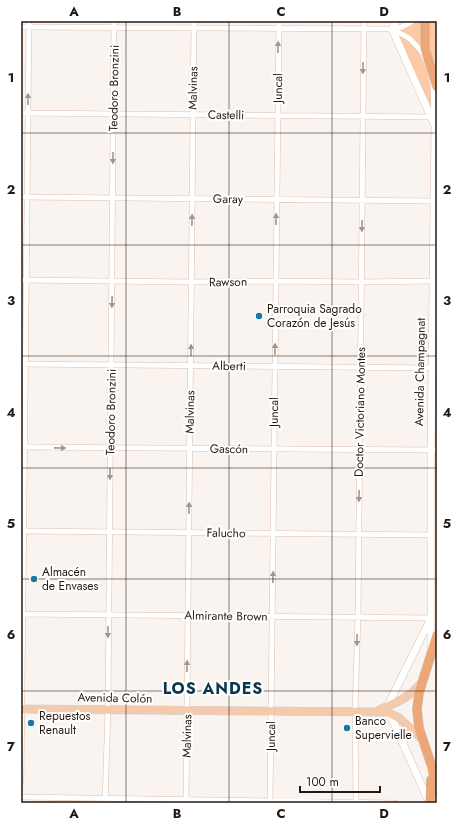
<svg xmlns="http://www.w3.org/2000/svg" width="458" height="824" font-family="Jost,sans-serif">
<rect width="100%" height="100%" fill="#faf4f0"/>
<path fill="#fdc9a6" d="M417,21H421L423,49L413,38L397,30L410,25Z
M428,21H437V69L429,44Z
M398,36C425,43 432,85 432,109Z"/>
<g fill="none" stroke-linecap="round" stroke-linejoin="round">
<g stroke="#debfaa" stroke-width="6">
<path id="street" d="M21,27L392,29L402,27L413,21
M392,29L409,38L424,54
M21,113L432,117
M21,197L435,201
M21,280L191,282L276,281L361,282L434,281
M21,364L437,368
M22,447L437,450
M21,531L431,535
M21,614L431,618
M21,782L29,21
M21,797L395,803
M105,803L108,709L114,21
M186,803L194,21
M270,803L279,21
M356,803L355,711L358,617L364,21"/>
</g>
<g stroke="#debfaa" stroke-width="8">
<path id="secondary" d="M396,21L392,29L435,126L431,450V649
M434,82L435,122
M387,707L430,620
M387,712L393,721L429,802"/>
</g>
<g stroke="#d3d1cf" stroke-width="9">
<path id="primary" d="M21,709L387,712L399,718L422,739
M379,710C397,702 408,699 421,683"/>
</g>
<g stroke="#d3d1cf" stroke-width="10">
<path id="highway" d="M425,21V48L437,87
M437,635L419,693L417,709L419,728L432,767L437,792
M430,803L431,780"/>
</g>
<use href="#street" stroke="#fff" stroke-width="5"/>
<use href="#secondary" stroke="#fff" stroke-width="7"/>
<use href="#primary" stroke="#f4caac" stroke-width="8"/>
<use href="#highway" stroke="#eda675" stroke-width="9"/>
</g>
<defs><path id="oneway-solid" d="M-6-.8H1V-3.2L6.5 0L1 3.2V.8H-6Z"/></defs>
<g fill="#9c9794">
<use href="#oneway-solid" transform="translate(278 47) rotate(-89)"/>
<use href="#oneway-solid" transform="translate(363 68) rotate(91)"/>
<use href="#oneway-solid" transform="translate(28 99) rotate(-89)"/>
<use href="#oneway-solid" transform="translate(113 158) rotate(91)"/>
<use href="#oneway-solid" transform="translate(276 219) rotate(-89)"/>
<use href="#oneway-solid" transform="translate(192 220) rotate(-89)"/>
<use href="#oneway-solid" transform="translate(362 226) rotate(91)"/>
<use href="#oneway-solid" transform="translate(112 302) rotate(91)"/>
<use href="#oneway-solid" transform="translate(275 349) rotate(-89)"/>
<use href="#oneway-solid" transform="translate(191 350) rotate(-89)"/>
<use href="#oneway-solid" transform="translate(60 448) rotate(1)"/>
<use href="#oneway-solid" transform="translate(110 474) rotate(91)"/>
<use href="#oneway-solid" transform="translate(359 496) rotate(91)"/>
<use href="#oneway-solid" transform="translate(189 508) rotate(-89)"/>
<use href="#oneway-solid" transform="translate(273 577) rotate(-89)"/>
<use href="#oneway-solid" transform="translate(108 632) rotate(91)"/>
<use href="#oneway-solid" transform="translate(357 640) rotate(91)"/>
<use href="#oneway-solid" transform="translate(187 666) rotate(-89)"/>
</g>
<path fill="none" stroke="#241811" stroke-width="1" stroke-opacity="0.55" d="M126,21V803M229,21V803M332,21V803M21,133H437M21,245H437M21,356H437M21,468H437M21,579H437M21,691H437"/>
<g fill="#1879a5" stroke="#fff" stroke-width="1.5">
<circle cx="259" cy="316" r="4"/>
<circle cx="34" cy="579" r="4"/>
<circle cx="31" cy="723" r="4"/>
<circle cx="347" cy="728" r="4"/>
</g>
<g text-anchor="middle" dominant-baseline="central" stroke-width="4" stroke-linejoin="round" paint-order="stroke">
<g font-size="12" fill="#241811" stroke="#fff">
<text transform="translate(114 88) rotate(-89)">Teodoro Bronzini</text>
<text transform="translate(193 88) rotate(-89)">Malvinas</text>
<text transform="translate(278 88) rotate(-89)">Juncal</text>
<text transform="translate(226 115) rotate(1)">Castelli</text>
<text transform="translate(228 199) rotate(1)">Garay</text>
<text transform="translate(228 282) rotate(-1)">Rawson</text>
<text transform="translate(229 366) rotate(1)">Alberti</text>
<text transform="translate(420 372) rotate(-89)">Avenida Champagnat</text>
<text transform="translate(111 412) rotate(-89)">Teodoro Bronzini</text>
<text transform="translate(190 412) rotate(-89)">Malvinas</text>
<text transform="translate(274 412) rotate(-89)">Juncal</text>
<text transform="translate(360 412) rotate(-89)">Doctor Victoriano Montes</text>
<text transform="translate(229 449) rotate(1)">Gascón</text>
<text transform="translate(226 533) rotate(1)">Falucho</text>
<text transform="translate(226 616) rotate(1)">Almirante Brown</text>
<text transform="translate(115 698) rotate(1)">Avenida Colón</text>
<text transform="translate(187 736) rotate(-89)">Malvinas</text>
<text transform="translate(271 736) rotate(-89)">Juncal</text>
</g>
<g font-size="12" fill="#241811" stroke="#fff" text-anchor="start">
<text x="267" y="309">Parroquia Sagrado<tspan x="267" dy="14">Corazón de Jesús</tspan></text>
<text x="42" y="572">Almacén<tspan x="42" dy="14">de Envases</tspan></text>
<text x="39" y="716">Repuestos<tspan x="39" dy="14">Renault</tspan></text>
<text x="355" y="721">Banco<tspan x="355" dy="14">Supervielle</tspan></text>
</g>
<g font-size="16" font-weight="bold" letter-spacing="1" fill="#0b374d" stroke="#fff">
<text x="213" y="688">LOS ANDES</text>
</g>
</g>
<rect width="458" height="824" fill="none" stroke="#ffffff" stroke-width="44"/>
<path d="M300 786v6h80v-6" fill="none" stroke="#241811" stroke-width="2"/>
<text x="306" y="786" font-size="12" fill="#241811" stroke="#ffffff" stroke-width="3" paint-order="stroke">100 m</text>
<rect x="22" y="22" width="414" height="780" fill="none" stroke="#241811" stroke-width="1.5"/>
<g font-size="13" text-anchor="middle" font-weight="bold" fill="#241811">
<text x="74" y="16">A</text>
<text x="177" y="16">B</text>
<text x="281" y="16">C</text>
<text x="384" y="16">D</text>
<text x="11" y="82">1</text>
<text x="447" y="82">1</text>
<text x="11" y="194">2</text>
<text x="447" y="194">2</text>
<text x="11" y="305">3</text>
<text x="447" y="305">3</text>
<text x="11" y="417">4</text>
<text x="447" y="417">4</text>
<text x="11" y="528">5</text>
<text x="447" y="528">5</text>
<text x="11" y="639">6</text>
<text x="447" y="639">6</text>
<text x="11" y="751">7</text>
<text x="447" y="751">7</text>
<text x="74" y="818">A</text>
<text x="177" y="818">B</text>
<text x="281" y="818">C</text>
<text x="384" y="818">D</text>
</g>
</svg>
